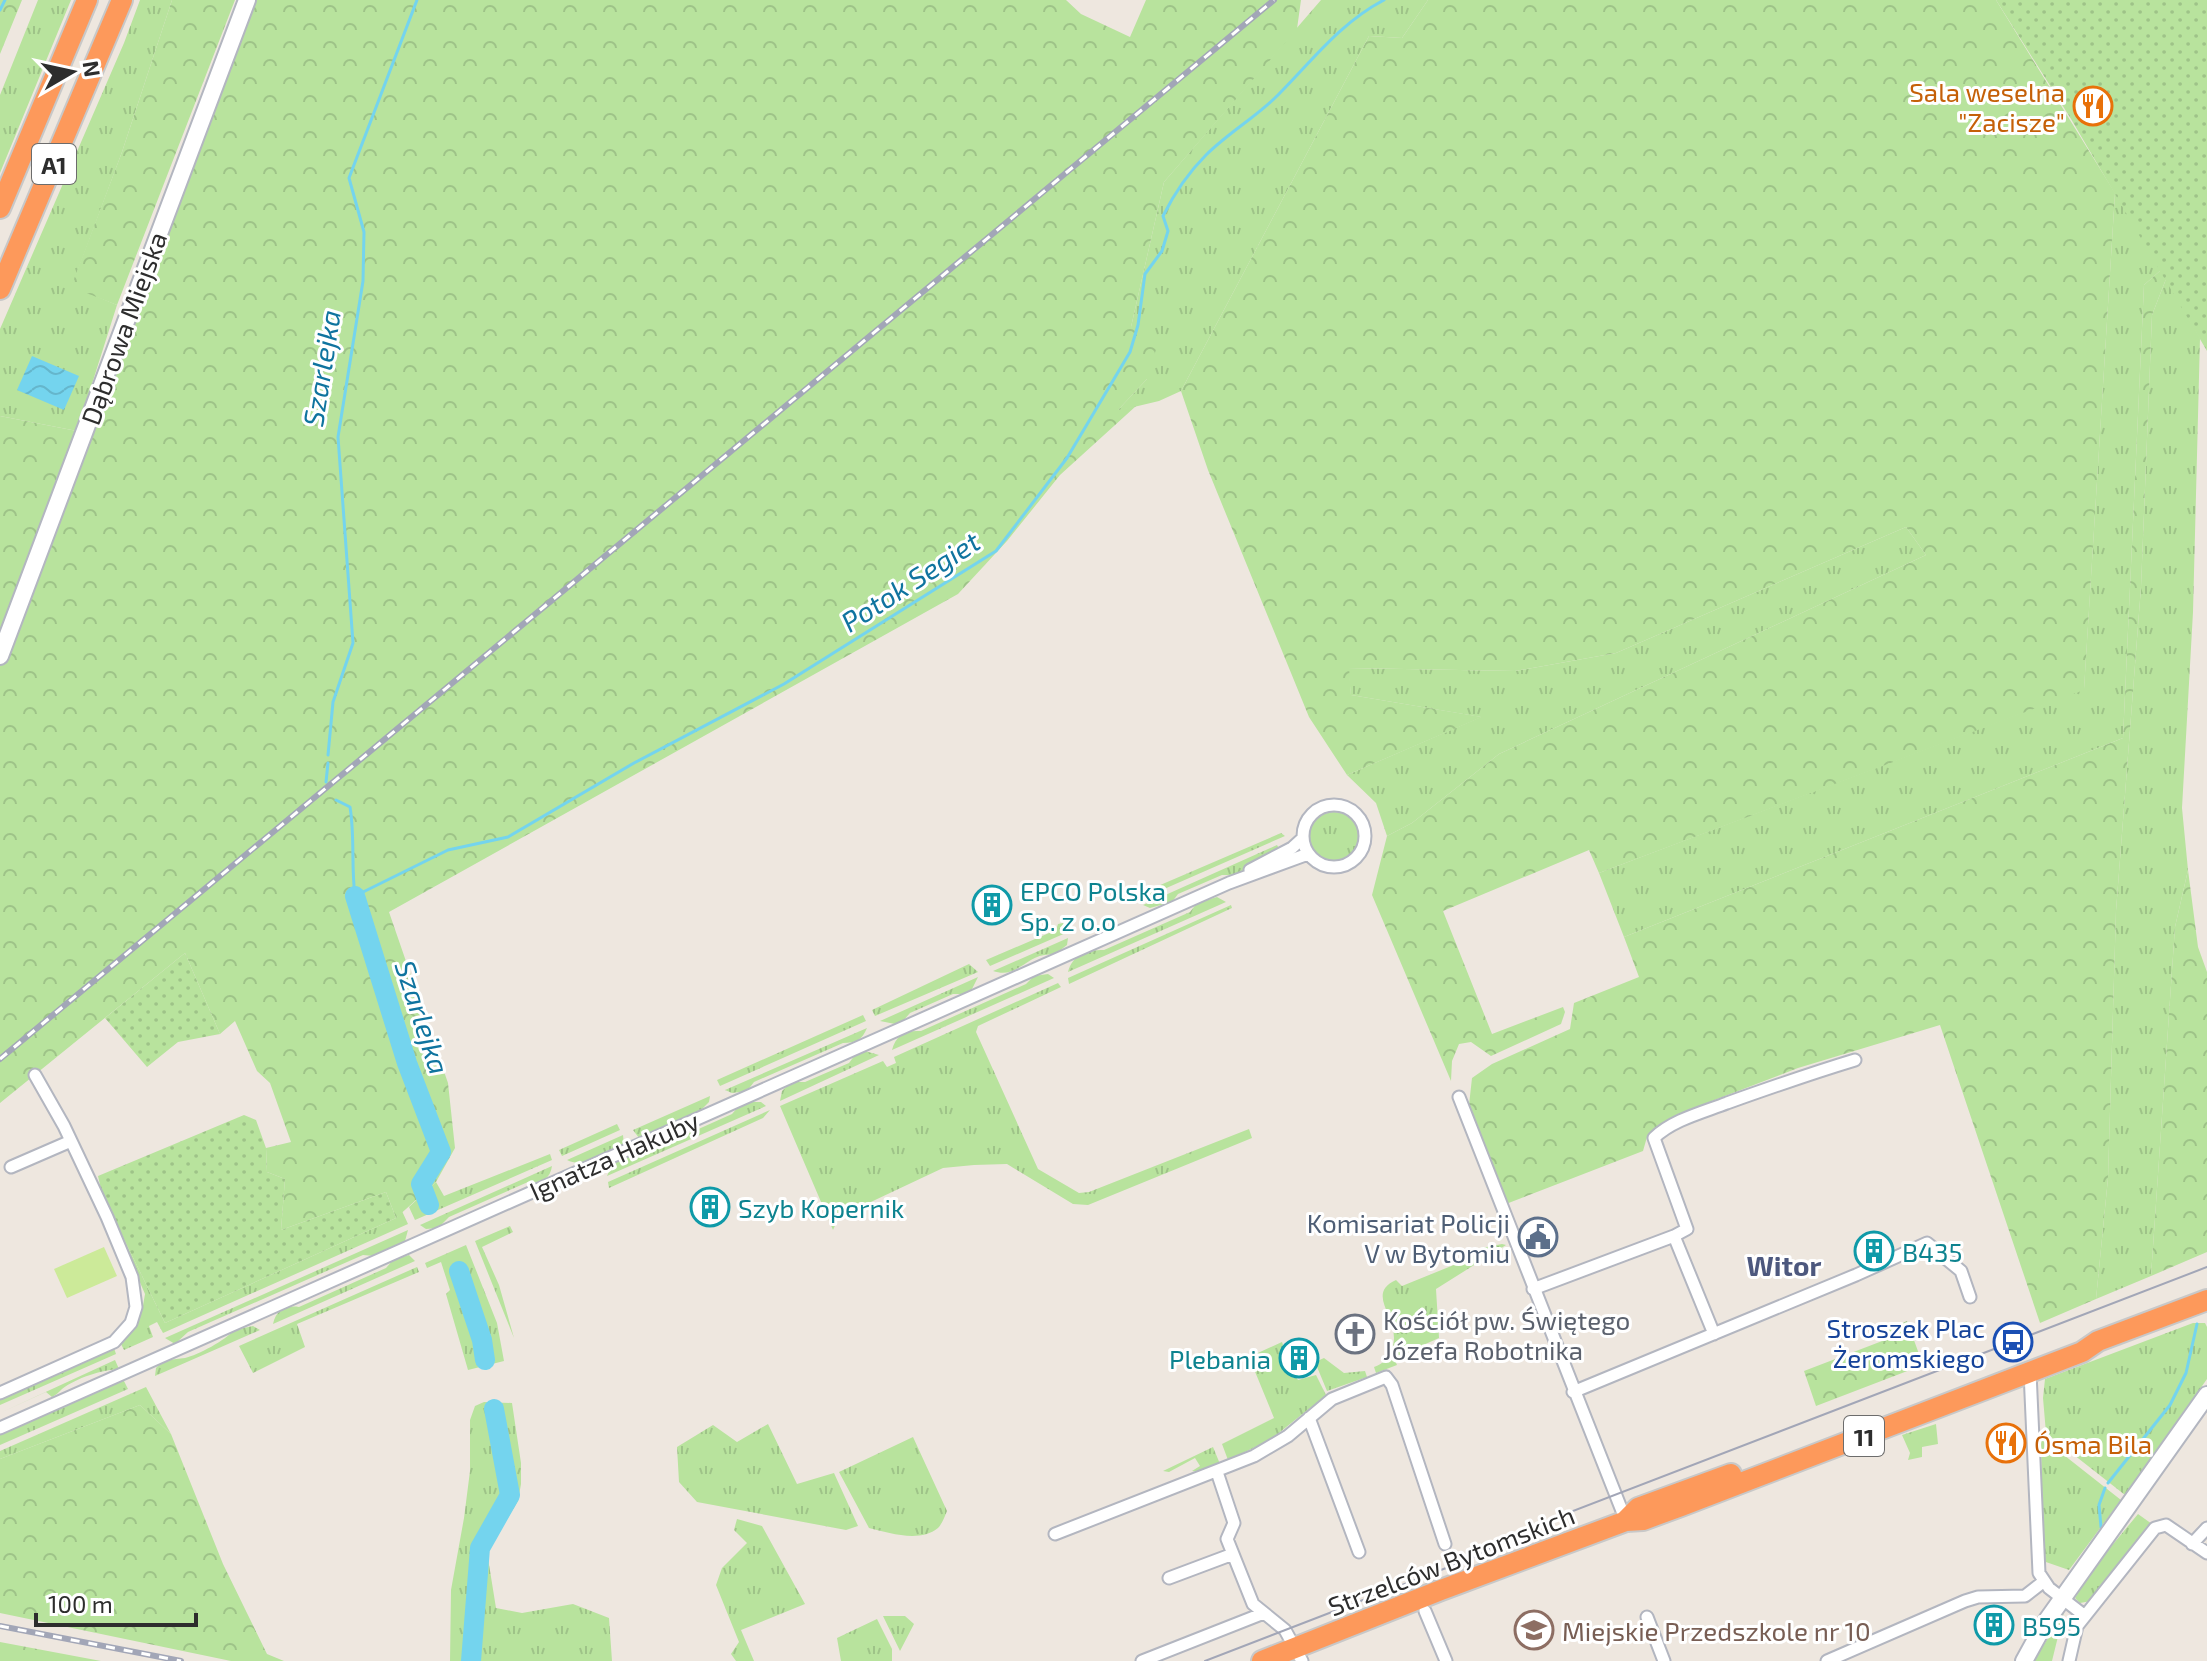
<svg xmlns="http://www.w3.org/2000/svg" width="2207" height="1661" font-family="'Exo 2',sans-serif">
<defs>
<pattern id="grass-tufts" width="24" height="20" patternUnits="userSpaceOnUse" patternTransform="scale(2)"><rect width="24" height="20" fill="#b8e39d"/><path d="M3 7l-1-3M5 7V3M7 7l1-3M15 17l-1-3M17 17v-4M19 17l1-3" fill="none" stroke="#9ec388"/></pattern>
<pattern id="forest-crowns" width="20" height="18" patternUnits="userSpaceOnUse" patternTransform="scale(2)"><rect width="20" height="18" fill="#b8e39d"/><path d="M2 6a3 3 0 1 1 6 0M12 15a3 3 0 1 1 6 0" fill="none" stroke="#9ec388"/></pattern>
<pattern id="park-dots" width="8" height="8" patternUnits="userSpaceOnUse" patternTransform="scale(2)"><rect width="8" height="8" fill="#b8e39d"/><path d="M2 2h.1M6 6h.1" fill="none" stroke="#9ec388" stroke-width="1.8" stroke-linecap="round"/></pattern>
<pattern id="water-waves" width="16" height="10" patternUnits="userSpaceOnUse" patternTransform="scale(2)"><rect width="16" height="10" fill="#74d4ee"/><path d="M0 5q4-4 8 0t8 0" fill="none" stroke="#65b6cc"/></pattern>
</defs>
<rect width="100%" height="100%" fill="#eee7df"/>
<path fill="url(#grass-tufts)" d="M38,0H71L0,173V95Z
M140,0H172L122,152L72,286L117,305L77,431L0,416V329L124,43Z
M1321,0H1428L1402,38L1369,36L1181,391L1159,401L1117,411L1147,379L1131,327L1164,182Z
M2115,193L2161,270L2144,285L2123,738L1624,937L1599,873L2084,689Z
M2166,279L2200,338L2193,612L2182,808L2188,870L2175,927L2151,1276L2096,1299L2108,1178L2116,911L2141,587L2152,315Z
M1906,527L1926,555L1499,754L1412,823L1387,836L1376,803L1347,775L1481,717L1351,695L1348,668L1515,671L1616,653Z
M1309 837a25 25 0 1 1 50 0a25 25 0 1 1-50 0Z
M1281,833L1285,836L1139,900L1137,895Z
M1277,845L1280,850L1243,871L1233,875H1222L1178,894L1172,902L1150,908L1143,905Z
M1217,897L1226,902L1068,972C1072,955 1087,950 1104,950L1190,912L1197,903Z
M1231,905L1232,908L1069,984L1068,978Z
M1063,923L1068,932L990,966L986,960L1056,930L1058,924Z
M1068,938L1067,945L1054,955C1028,951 1019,980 993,971Z
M969,964L978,972L875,1016L872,1010Z
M1048,974L1054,978L892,1050C896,1035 905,1030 921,1031L1026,984L1034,976Z
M978,977L971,991L965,994H953L910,1013L903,1021L895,1024L880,1021Z
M1058,983L1061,987L978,1026L976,1032L1038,1169L1079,1193L1089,1192L1249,1129L1252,1138L1088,1205L1073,1204L1007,1164L974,1165L943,1168L839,1217L833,1230L780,1106L883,1061L887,1067L896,1063L894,1057Z
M863,1015L866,1021L720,1086L717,1080Z
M867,1028C862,1040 856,1043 843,1043L754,1082L747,1091L732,1093L725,1090Z
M865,1051L879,1055L780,1101L782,1091L787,1086L794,1082H805L849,1063L855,1055Z
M710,1096L709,1102L699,1112L639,1138L633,1130Z
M749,1102H761L766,1106L607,1176L612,1164L634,1153H645L732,1114L739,1106Z
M770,1110L763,1118L609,1188L608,1182Z
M617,1124L620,1130L562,1156L559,1150Z
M623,1135L624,1145C607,1153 584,1169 567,1160Z
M550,1154L552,1160L415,1220L409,1207L436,1182L444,1196Z
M552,1166C550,1180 541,1183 528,1182L449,1217L438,1228L426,1229L420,1225Z
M102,1194L165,1323L396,1218L402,1211L408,1224L163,1333L157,1322L149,1326L153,1337L124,1350L121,1344L142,1311L145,1294Z
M510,1226L513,1232L482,1247L499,1285L514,1338L475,1241Z
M408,1230L405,1241L374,1256L363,1255L188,1332L175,1344L165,1338Z
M1502,1244L1506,1245L1436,1289L1439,1338L1394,1358L1397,1365L1376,1373L1374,1367C1383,1364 1388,1359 1392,1349C1403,1319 1363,1295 1396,1280L1402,1286L1471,1258L1469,1251L1471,1250Z
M466,1245L497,1323L504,1361L468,1370L446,1294L450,1290L441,1262L427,1268L425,1263Z
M409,1255L415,1261L273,1324C276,1310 286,1305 299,1307L386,1268L393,1260Z
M417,1267L419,1272L297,1324L305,1347L253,1373L239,1346Z
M2193,1323H2205L2207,1327V1379L2125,1495L2046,1433L2043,1398L2045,1379Z
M253,1326L260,1330L155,1376L156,1368C166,1358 172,1360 185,1358C198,1355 226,1340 234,1330Z
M1282,1342L1285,1351L1281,1354L1284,1361L1287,1360L1293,1378L1296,1377L1298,1380L1316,1375L1326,1395L1350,1385L1349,1388L1310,1408L1270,1440L1228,1460L1222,1444L1274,1418L1249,1357Z
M114,1348L116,1354L0,1405V1398Z
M1324,1358L1344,1373L1365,1371L1367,1377L1327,1391L1315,1362Z
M115,1360L119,1369C102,1370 76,1378 62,1389C59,1392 56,1395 52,1397L46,1392L0,1413Z
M123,1379L128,1389L0,1445V1434Z
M146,1387L171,1434L140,1405L0,1459V1451Z
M484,1402L512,1403L521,1463V1484L518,1501L487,1552L496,1608L522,1613L573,1604L609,1618L612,1661H450L451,1590L464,1518L470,1471V1420L475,1406Z
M768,1424L797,1484L834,1473L858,1526L846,1530L697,1502L679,1482L677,1447L713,1425L737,1442Z
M1936,1424L1938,1444L1922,1447V1457L1908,1460L1910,1453L1902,1435Z
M913,1437L947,1511C945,1516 942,1524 938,1528C920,1543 889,1533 869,1528L839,1472Z
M2041,1437L2121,1500L2069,1570L2043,1561Z
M1213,1447L1220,1464L1200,1472L1192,1471L1200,1466L1195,1458L1169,1472L1163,1471Z
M2138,1514L2152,1524L2091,1601L2080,1603L2075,1598L2095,1566Z
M737,1519L762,1526L805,1604L741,1630L754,1661H736L731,1654L739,1642L716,1585L722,1568L747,1543L734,1530Z
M2064,1612L2052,1661H2034Z
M883,1616H905L914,1624L900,1651Z
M877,1619L892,1649V1661H841L837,1638Z"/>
<path fill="url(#forest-crowns)" d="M0,0H22L0,54Z
M172,0H235L117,305L71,287L122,152Z
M255,0H1066L1081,14L1130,37L1146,0H1301L1297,29L1164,182L1131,327L1158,343L1147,379L1118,410L1136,406L1060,475L1007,541L958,594L389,912L448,1083L455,1148L436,1182L396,1218L386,1192L281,1230L285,1179L267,1172L266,1148L291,1142L270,1083L257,1071L235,1021L220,1034L185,953L0,1103V665L91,434Z
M1428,0H1996L2115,193L2084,690L1599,873L1589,850L1443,911L1492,1034L1563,1007L1565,1012L1561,1024L1491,1056L1471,1042L1459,1044L1452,1061L1451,1081L1372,895L1387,836L1412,823L1499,754L1926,555L1906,527L1616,653L1515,671L1349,668L1351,695L1482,717L1347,775L1309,717L1208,470L1181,391L1369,36L1402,38Z
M2161,270L2166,279L2152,315L2141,587L2116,911L2108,1178L2096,1299L2040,1323L1940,1025L1798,1068L1704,1104L1662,1124L1647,1137L1643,1151L1506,1204L1469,1105L1472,1078L1492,1064L1570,1029L1574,1003L1639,977L1624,937L2123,738L2144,285Z
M0,416L77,431L0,636Z
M2188,870L2198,947L2207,972V1252L2151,1276L2175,927Z
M1907,1321L1923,1365L1816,1406L1804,1371L1890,1338L1887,1330Z
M140,1405L171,1434L223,1564L267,1654L284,1661H231L0,1613V1459Z
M0,1642L101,1661H0Z"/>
<path fill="url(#park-dots)" d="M1996,0H2207V351L2071,119Z
M185,953L220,1034L178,1042L147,1067L105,1018Z
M244,1115L256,1120L266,1148L267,1172L285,1179L281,1230L386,1192L396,1218L165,1323L102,1194L98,1176Z"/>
<path fill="#ccea99" d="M104,1247L117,1276L67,1298L54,1269Z"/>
<path fill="url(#water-waves)" d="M32,356L79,376L64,410L17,390Z"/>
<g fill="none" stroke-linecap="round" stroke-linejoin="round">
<path stroke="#74d4ee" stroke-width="3" d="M0,10L5,0
M328,755L333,702L353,643L338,437L363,281L364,232L349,178L417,0
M326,782L328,763
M336,800L350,807C355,837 351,866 355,896L448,850L508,837L634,763L784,684L996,551L1067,458L1130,352L1138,325L1145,274L1162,251L1168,231L1163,216C1174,194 1189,172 1206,155C1228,133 1256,117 1278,95C1312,61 1340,23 1384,0
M460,1299L469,1300
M2108,1483L2170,1405L2186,1373L2197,1324
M2101,1527L2099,1505L2105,1488"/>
<path stroke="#74d4ee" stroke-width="20" d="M355,896L407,1063L441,1152L421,1184L429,1205
M459,1271L482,1340L485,1360
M471,1661L480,1548L510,1495L494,1409"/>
<g stroke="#b3b6c0" stroke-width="15">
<path id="street" d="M1303 836a31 31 0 1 1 62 0a31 31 0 1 1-62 0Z
M1250,870L1292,848L1303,838
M1459,1097L1626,1521
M11,1167L71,1141
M1674,1236L1687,1229L1654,1138C1672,1120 1704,1112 1727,1103C1769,1088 1812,1073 1855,1060
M1533,1289L1674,1236L1714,1334
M2030,1372L2039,1573L2049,1588L2085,1616
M1573,1392L1856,1275L1927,1243L1961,1271L1970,1297
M0,1393L114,1342L131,1323L136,1307L132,1277L107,1217L64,1126L35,1075
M1309,1418L1359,1552
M0,1428L1229,883L1308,854
M1217,1472L1234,1523L1227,1539L1253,1604L1285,1630L1302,1661
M1055,1534L1254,1456L1288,1436L1332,1399L1386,1377L1392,1385L1445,1544
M2192,1544L2207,1528
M1169,1578L1233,1554
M1425,1611L1446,1661
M1647,1617L1664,1661
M1142,1661L1264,1613
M1827,1661L1965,1601L1978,1597L2025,1596L2043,1582
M2069,1661L2077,1626L2155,1528L2166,1525L2207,1553"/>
</g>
<g stroke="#b3b6c0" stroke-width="20">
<path id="secondary" d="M0,656L247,0
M2024,1661L2045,1623L2207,1395"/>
</g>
<g stroke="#c8c8c8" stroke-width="24">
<path id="highway" d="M0,208L87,0
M0,289L122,0
M1626,1520L1638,1508L1731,1474
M1262,1661L1441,1590L1626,1521L1643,1520L1681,1506L2082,1352L2098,1341L2207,1300"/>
</g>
<use href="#street" stroke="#fff" stroke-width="11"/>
<use href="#secondary" stroke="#fff" stroke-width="16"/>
<use href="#highway" stroke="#fd995b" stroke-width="20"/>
<path stroke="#a2a6b7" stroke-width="2" d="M1205,1661L1472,1558L1521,1531L2207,1267"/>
<g stroke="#a2a6b7" stroke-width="6">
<path id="rail" d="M0,1059L1274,0
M0,1626L181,1661"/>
</g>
<use href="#rail" stroke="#fff" stroke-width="3" stroke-dasharray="9" stroke-linecap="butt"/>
</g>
<defs>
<g id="restaurant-ring" transform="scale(2)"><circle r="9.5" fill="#fff" stroke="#e8710a" stroke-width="1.5"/><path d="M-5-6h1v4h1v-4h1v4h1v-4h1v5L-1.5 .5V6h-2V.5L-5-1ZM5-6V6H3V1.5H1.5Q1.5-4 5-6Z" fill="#e8710a"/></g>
<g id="building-ring" transform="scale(2)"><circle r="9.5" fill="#fff" stroke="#0f9aa8" stroke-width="1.5"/><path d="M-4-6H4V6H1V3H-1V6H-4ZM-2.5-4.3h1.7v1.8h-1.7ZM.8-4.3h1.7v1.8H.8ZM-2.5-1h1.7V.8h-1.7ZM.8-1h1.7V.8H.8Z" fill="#0f9aa8"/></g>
<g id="civic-ring" transform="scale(2)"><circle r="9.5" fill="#fff" stroke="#5c6f8a" stroke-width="1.5"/><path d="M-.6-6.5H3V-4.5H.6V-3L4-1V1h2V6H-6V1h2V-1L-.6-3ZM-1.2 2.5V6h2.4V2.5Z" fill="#5c6f8a"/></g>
<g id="church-ring" transform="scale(2)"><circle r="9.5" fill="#fff" stroke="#6b7280" stroke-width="1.5"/><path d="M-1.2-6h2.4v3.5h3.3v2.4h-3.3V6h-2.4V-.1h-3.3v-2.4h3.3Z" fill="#6b7280"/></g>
<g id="bus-ring" transform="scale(2)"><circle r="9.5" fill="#fff" stroke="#1a4fb4" stroke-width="1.5"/><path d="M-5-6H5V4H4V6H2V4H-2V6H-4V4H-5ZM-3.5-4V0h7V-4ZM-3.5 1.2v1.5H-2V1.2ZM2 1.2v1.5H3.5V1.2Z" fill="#1a4fb4"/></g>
<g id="school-ring" transform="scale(2)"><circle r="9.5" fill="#fff" stroke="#8d6e63" stroke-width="1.5"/><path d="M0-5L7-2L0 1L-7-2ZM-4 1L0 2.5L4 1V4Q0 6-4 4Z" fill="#8d6e63"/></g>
</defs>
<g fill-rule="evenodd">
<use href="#restaurant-ring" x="2093" y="106"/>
<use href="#building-ring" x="992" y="905"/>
<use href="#building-ring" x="710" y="1207"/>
<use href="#civic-ring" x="1538" y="1237"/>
<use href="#building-ring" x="1874" y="1251"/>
<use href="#church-ring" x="1355" y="1334"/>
<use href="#bus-ring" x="2013" y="1342"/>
<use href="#building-ring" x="1299" y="1358"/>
<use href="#restaurant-ring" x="2006" y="1443"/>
<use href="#building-ring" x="1994" y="1625"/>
<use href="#school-ring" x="1534" y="1630"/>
</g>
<g text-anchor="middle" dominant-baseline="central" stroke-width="6" stroke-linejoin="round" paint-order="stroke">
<g fill="#fff" stroke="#6c6c6c" stroke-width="2">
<rect x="32" y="144" width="44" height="40" rx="6"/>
<rect x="1844" y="1416" width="40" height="40" rx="6"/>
</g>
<g font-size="24" font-weight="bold" fill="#2d2d2d">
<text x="54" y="164">A1</text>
<text x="1864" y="1436">11</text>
</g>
<g font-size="26" fill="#c56008" stroke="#fff" text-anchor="end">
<text x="2065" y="91">Sala weselna<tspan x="2065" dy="30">"Zacisze"</tspan></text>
<text x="2034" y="1443" text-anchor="start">Ósma Bila</text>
</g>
<g font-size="26" fill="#2d2d2d" stroke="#fff">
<text transform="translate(123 328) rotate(-70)">Dąbrowa Miejska</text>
<text transform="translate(614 1155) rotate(-24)">Ignatza Hakuby</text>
<text transform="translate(1451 1560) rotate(-21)">Strzelców Bytomskich</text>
</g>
<g font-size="26" fill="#0d838f" stroke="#fff" text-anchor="start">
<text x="1020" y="890">EPCO Polska<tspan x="1020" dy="30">Sp. z o.o</tspan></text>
<text x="738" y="1207">Szyb Kopernik</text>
<text x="1902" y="1251">B435</text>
<text x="1271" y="1358" text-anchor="end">Plebania</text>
<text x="2022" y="1625">B595</text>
</g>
<g font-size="26" fill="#4e5e75" stroke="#fff" text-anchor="end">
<text x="1510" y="1222">Komisariat Policji<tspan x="1510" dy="30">V w Bytomiu</tspan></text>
</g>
<g font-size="26" fill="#5b616d" stroke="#fff" text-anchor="start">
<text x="1383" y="1319">Kościół pw. Świętego<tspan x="1383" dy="30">Józefa Robotnika</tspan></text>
</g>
<g font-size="26" fill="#164399" stroke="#fff" text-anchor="end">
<text x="1985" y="1327">Stroszek Plac<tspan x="1985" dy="30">Żeromskiego</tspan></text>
</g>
<g font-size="26" fill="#785e54" stroke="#fff" text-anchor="start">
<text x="1562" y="1630">Miejskie Przedszkole nr 10</text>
</g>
<g font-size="28" font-style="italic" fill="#0f749f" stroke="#fff">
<text transform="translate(321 368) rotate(-81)">Szarlejka</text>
<text transform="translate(910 581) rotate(-33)">Potok Segiet</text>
<text transform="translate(423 1017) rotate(72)">Szarlejka</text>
</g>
<g font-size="28" font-weight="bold" fill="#4d587e" stroke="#fff">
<text x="1784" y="1265">Witor</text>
</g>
</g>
<g transform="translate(72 72) rotate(81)" stroke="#ffffff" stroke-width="6" paint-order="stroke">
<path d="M0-6L14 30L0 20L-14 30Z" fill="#2d2d2d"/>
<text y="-12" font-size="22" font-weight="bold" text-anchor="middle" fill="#2d2d2d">N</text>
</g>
<path d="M36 1613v12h160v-12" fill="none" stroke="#2d2d2d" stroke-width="4"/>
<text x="48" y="1613" font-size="24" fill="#2d2d2d" stroke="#ffffff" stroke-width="6" paint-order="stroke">100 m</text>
</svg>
